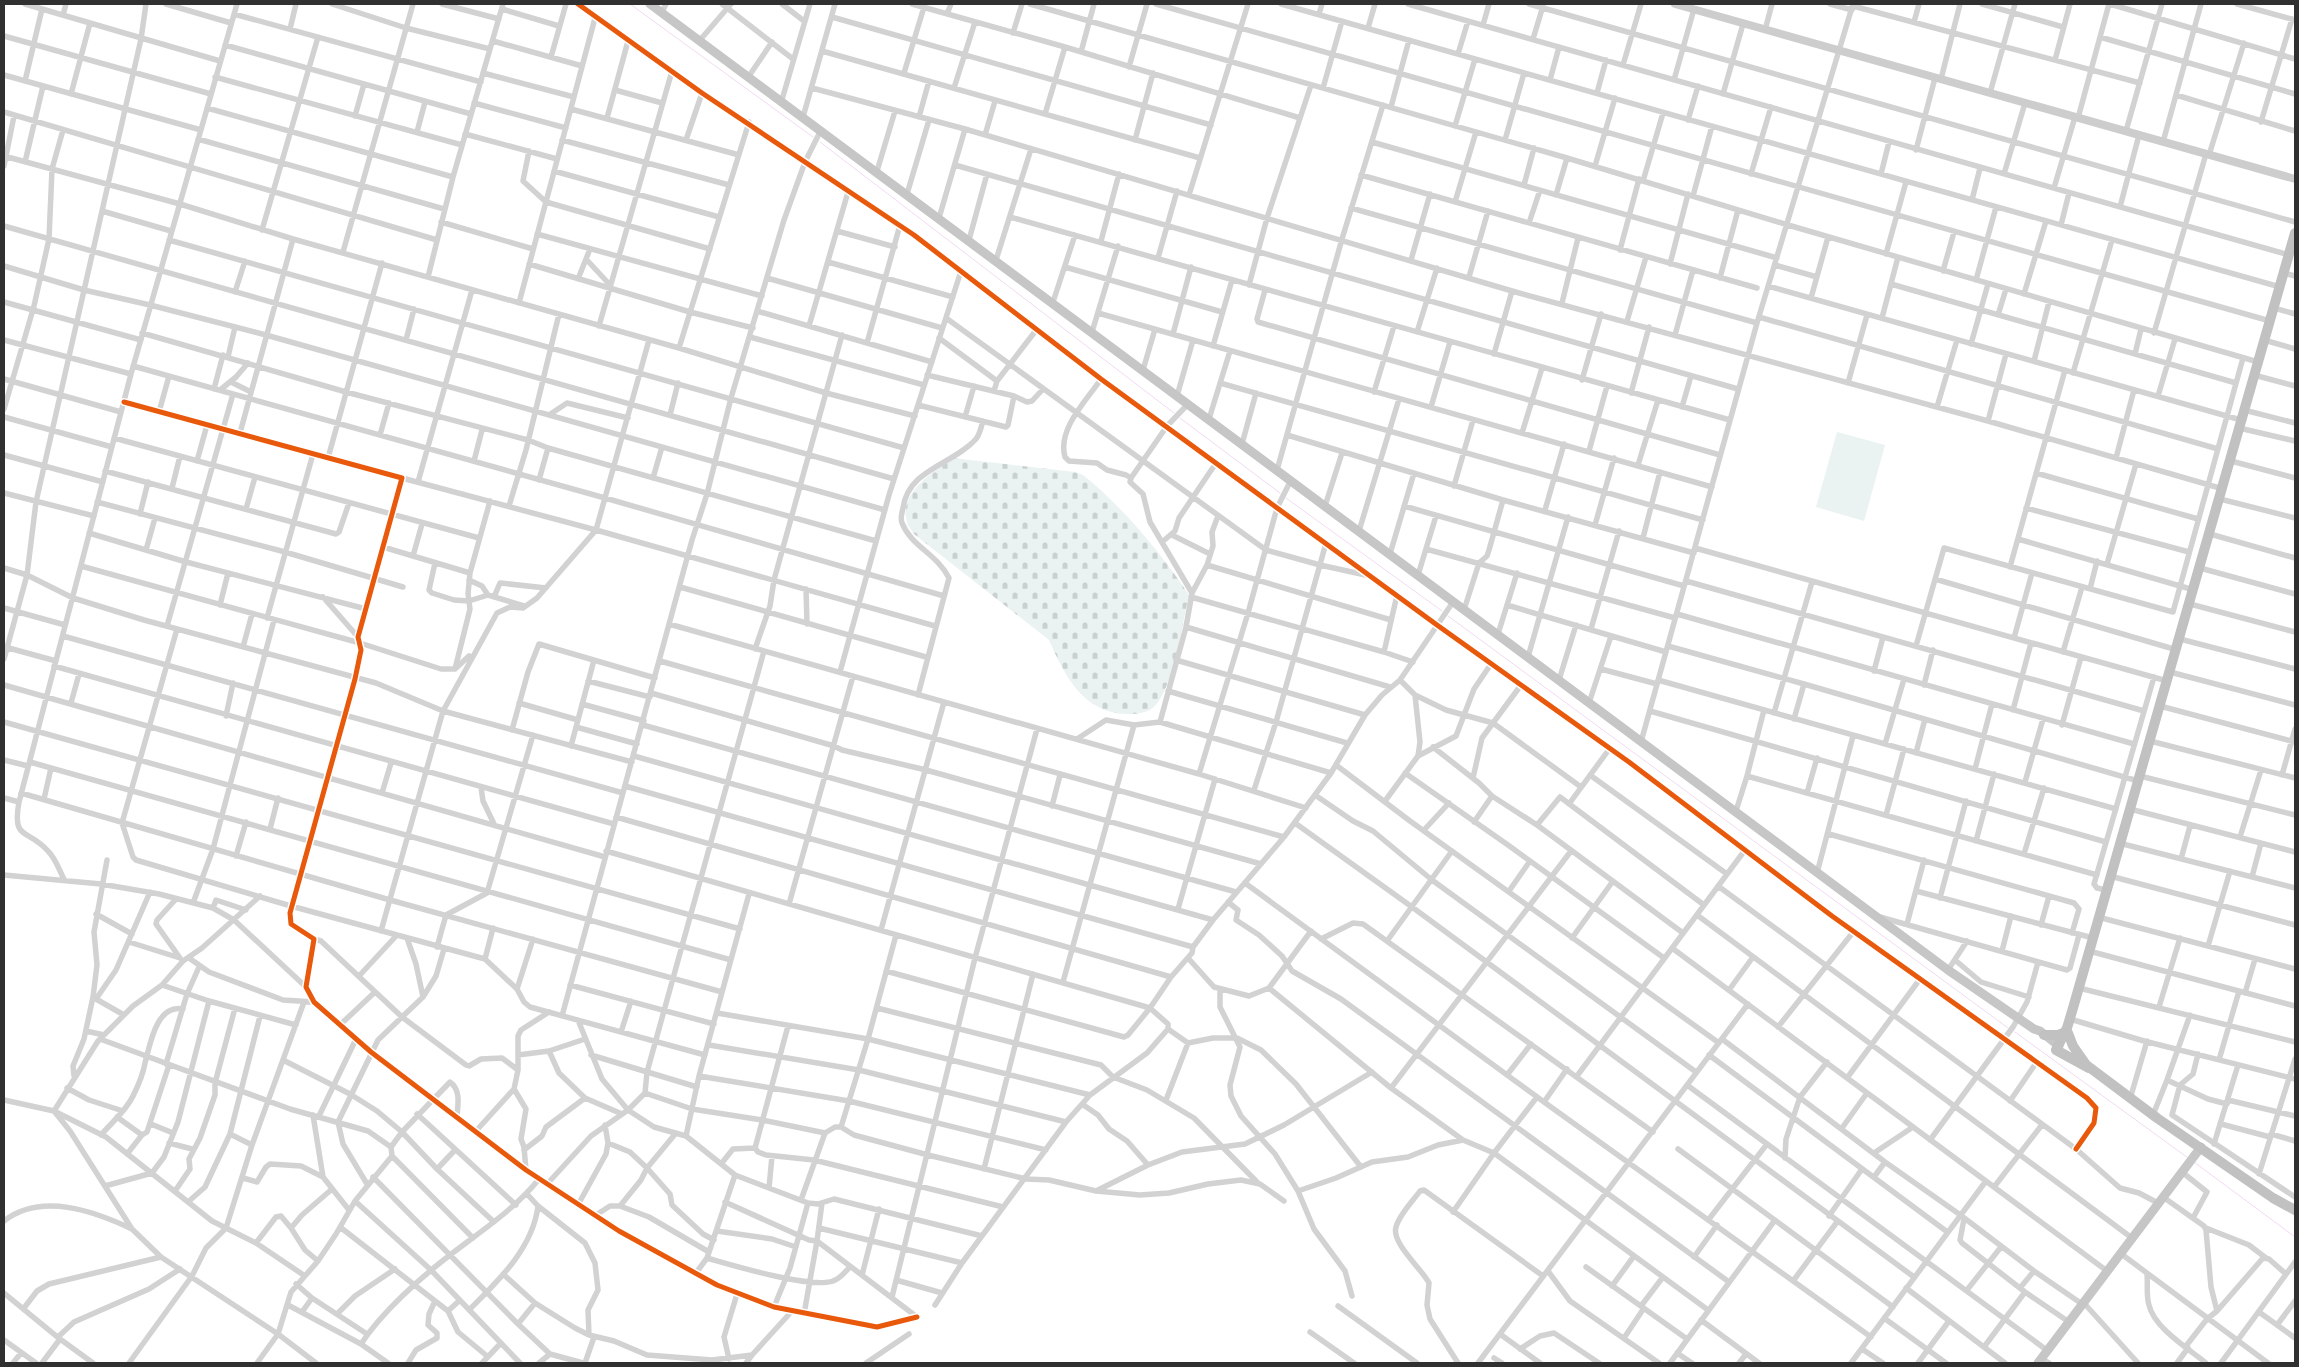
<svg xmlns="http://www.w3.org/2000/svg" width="2299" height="1367" font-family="'Roboto Condensed',sans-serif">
<defs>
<pattern id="cemetery-stones" width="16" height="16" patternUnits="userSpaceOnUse" patternTransform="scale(1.25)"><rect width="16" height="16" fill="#eaf2f2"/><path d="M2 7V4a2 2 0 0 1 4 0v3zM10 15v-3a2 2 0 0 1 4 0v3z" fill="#c9d0d0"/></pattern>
</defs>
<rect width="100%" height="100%" fill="#fff"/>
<path fill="url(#cemetery-stones)" d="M953,458L1075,472L1083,475C1121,505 1162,554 1189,595C1182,625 1175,678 1158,702C1150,713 1140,714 1127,714C1083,713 1065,676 1049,640L914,534C888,501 928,475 953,458Z"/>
<path fill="#eaf2f2" d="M1837,432L1885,445L1864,521L1816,507Z"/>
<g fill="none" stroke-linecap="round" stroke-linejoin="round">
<path stroke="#f1dbf2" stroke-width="1" d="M630,4L813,137
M820,142L1174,413
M1180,418L1280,493
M1286,498L1442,611
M1448,616L2008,1028
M2015,1032L2188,1158
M2194,1162L2295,1237"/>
<path stroke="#d2d2d2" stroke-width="5.5" d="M25,4L220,61
M166,4L231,23
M332,4L406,28L490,49
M442,4L499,19
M578,4L702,93L914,235L1101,379L1437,625L1629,762L1832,916L2087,1098L2096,1108L2094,1123L2076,1149
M722,4L793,59
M782,4L804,21
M912,4L1065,47L1300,118
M1030,4L1567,158L1788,225L2258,362
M1156,4L2270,321
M1281,4L2280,287
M1408,4L2289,255
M1529,4L2295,222
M1830,4L1852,10
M1982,4L2063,27
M2110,4L2295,59
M2237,4L2295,20
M1853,6L2140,83
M502,9L559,26
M662,12L666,4
M234,14L481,82
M947,14L951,4
M1319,14L1322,4
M63,15L66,4
M832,17L1211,125
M1914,22L1919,4
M1483,25L1489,4
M1368,28L1375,4
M290,29L296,4
M1765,30L1772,4
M1013,33L1022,4
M4,36L211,94
M2100,37L2295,94
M1533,39L1543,6
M700,40L731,4
M493,41L582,66
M225,45L471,114
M822,51L1200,158
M1081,52L1094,4
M1458,54L1468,21
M551,57L566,4
M2055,60L2070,4
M1623,65L1641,4
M1129,67L1147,4
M483,73L574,97
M904,73L924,7
M4,75L201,130
M749,76L772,42
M215,77L462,145
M1941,79L1960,4
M1550,80L1559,47
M1674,80L1694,9
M25,81L42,9
M812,88L965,129L1512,291L1988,421L2223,489
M954,88L975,22
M1323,88L1342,21
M615,90L662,103
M1597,93L1606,60
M1990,93L2015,4
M71,94L90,23
M1723,94L1743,24
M2176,95L2295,131
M474,103L566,128
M781,103L810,4
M1391,107L1409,40
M207,108L453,177
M571,109L739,155
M4,112L437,240
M1045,114L1065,47
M355,116L364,84
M803,117L835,4
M919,117L929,81
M607,118L628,41
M2078,118L2109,4
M1688,120L1698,86
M2261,122L2292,19
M1455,126L1475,59
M2126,131L2162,4
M417,132L425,102
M465,134L557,159
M985,135L995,101
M198,139L444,209
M562,140L729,185
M686,140L702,93
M1135,140L1153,73
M1505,140L1524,73
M1372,142L1777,258
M2163,142L2201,4
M1916,150L1935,78
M529,151L523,181L546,202L710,249
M2209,155L2244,43
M4,156L180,204L293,239L679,348L826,393L915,416
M25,162L43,86
M955,165L1738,389
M4,166L14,116
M1595,166L1615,98
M554,171L719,217
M877,171L895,111
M1751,174L1771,107
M1881,174L1889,142
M2004,174L2025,103
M1361,175L1757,288
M1643,181L1663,113
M1524,185L1534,148
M2054,188L2075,117
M907,194L929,120
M1189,195L1248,4
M1556,195L1567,158
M1693,196L1712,126
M1972,200L1980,168
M1455,202L1476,132
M2120,207L2139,135
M1351,208L1757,323
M102,211L171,231
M1010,217L1730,420
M939,218L965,129
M441,222L533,249
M1529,223L1540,190
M2061,225L2069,193
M4,226L894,479
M262,230L318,37
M837,231L895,247
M537,234L762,296
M169,240L904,448
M969,240L987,174
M1101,241L1119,174
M1620,250L1639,179
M343,252L413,4
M1886,254L1906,182
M1158,258L1177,191
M586,259L610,285
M996,260L1031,149
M1411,260L1430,194
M828,262L953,297
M529,264L690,312L753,328
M1670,264L1688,194
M1775,265L1817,277
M4,266L84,290L150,305L266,335L885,510
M1065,267L1222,312
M1943,271L1954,232
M2284,273L2295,276
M428,277L453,177L503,4
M1469,277L1488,211
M767,278L942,328
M1720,278L1738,210
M578,279L590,249
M1976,280L1996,207
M1891,284L2236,383
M1249,285L1267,218L1311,85
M1768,286L2241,420
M1265,290L1257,319L1258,322L1720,455
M235,292L245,261
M2024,294L2046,221
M1811,298L1828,237
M4,302L141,340
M1053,302L1075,235
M519,303L595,18
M1562,303L1578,238
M2274,308L2295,314
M757,311L932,362
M1098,313L1712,487
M1998,315L2006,289
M1759,317L2218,449
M946,318L1266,550L1320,565L1370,576
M1882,318L1898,257
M1627,321L1646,257
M599,326L672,71
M809,326L848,192
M1092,332L1118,246
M1417,332L1437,268
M142,333L346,392L528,440L548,448L876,541
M2154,333L2206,154
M1173,334L1191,267
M1675,335L1693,270
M750,337L924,385
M939,338L997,381
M4,340L131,374
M406,340L414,309
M2264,340L2295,349
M867,343L900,225
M1971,344L1988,284
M1213,346L1232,280
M679,348L749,122
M1494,354L1512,291
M2135,354L2141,329
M228,357L235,327
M2034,361L2049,302
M133,366L605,498L944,596
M1143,370L1155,329
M2073,373L2112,240
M927,375L1014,396L1027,402L1032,401L1043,389
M2254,375L2295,386
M4,379L121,412
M1101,379C1087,400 1057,429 1065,457L1069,461L1097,463L1107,470L1126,475L1131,478L1130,482L1143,494L1150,522L1192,593
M1582,380L1601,314
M231,382L251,392
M1220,383L1703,520
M1848,383L1867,315
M214,389L223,355
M220,390L236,377L248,363
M994,391L997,381L1037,329
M1374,392L1394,326
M1631,393L1649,327
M1177,396L1193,340
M2158,396L2175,339
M124,402L402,478L358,637L361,650L355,679L290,913L291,924L314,939L306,987L314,1002L371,1052L526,1170L619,1231L717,1285L774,1307L877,1327L917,1317
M918,405L1006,427L1008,425L1014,396
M1431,407L1450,342
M1682,407L1691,376
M1937,407L1957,340
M4,409L34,306L49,239L52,169L63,130
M2244,410L2295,423
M159,412L169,376
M549,415L567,403L628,418
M670,415L678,383
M4,417L112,447
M965,417L974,386
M1209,419L1230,351
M1988,421L2006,354
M2239,428L2295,441
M240,433L293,239
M1522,433L1542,368
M380,435L389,403
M1287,435L1503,500L1694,553
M114,438L479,538
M1242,444L1256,393
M1589,451L1607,386
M4,455L103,482
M328,458L382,263
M2116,458L2134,390
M197,461L207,425
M474,461L482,430
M2231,461L2295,478
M1638,465L1658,400
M1277,470L1342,239L1383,105
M105,471L336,534L339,532L349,503
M2036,473L2198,519
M402,478L596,530L935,626
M653,478L662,447
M1131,478L1167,426L1188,404
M539,480L548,448
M418,482L472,290
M1454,486L1473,420
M172,488L180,456
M4,493L94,516
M2220,499L2295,518
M97,502L285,552L403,587
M509,506L526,450L559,314
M1325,506L1342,453
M1404,506L1684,586
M2026,508L2189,552
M246,509L255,477
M1545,510L1564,444
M140,514L148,482
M1595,525L1614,458
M1359,531L1399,399
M89,533L186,562L366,609
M2210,534L2295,558
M1172,535L1210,554
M1643,538L1660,472
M2018,539L2194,590
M1162,542L1175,531L1179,518L1216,463
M383,547L470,573
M1695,548L2167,681
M1426,549L1675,618
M146,550L155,518
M1390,554L1414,473
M413,556L422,524
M435,563L429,590L432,593L454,600L469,601L488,595L524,606
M2107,564L2136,464
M1207,565L1391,620
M81,566L360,643L441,669H455L469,656
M2010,567L2065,370
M4,568L27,575L73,598L144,620L376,683L443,711L632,762
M2200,568L2295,594
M1418,575L1436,516
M1935,579L2177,650
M469,580L482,586L488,595
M1686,581L2144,711
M680,587L926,657
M806,589L807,624
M2090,589L2097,561
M323,597L358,637
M494,597L500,583L546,588
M1191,597L1384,652L1413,662
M2190,604L2295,632
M220,605L228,573
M1507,605L1666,652
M4,608L65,625
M1464,610L1479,563L1487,556L1489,550L1503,500
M1677,614L2134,744
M267,618L313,454
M669,624L1199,774L1306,808
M167,626L233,394
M1186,627L1390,687
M177,629L122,823L133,857L136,860L291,906L485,959L493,928
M1591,629L1619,531
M1498,634L1517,573
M63,636L623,793
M2014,638L2032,573
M2180,639L2295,669
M1668,646L1804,684
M1916,646L1944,548L2173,612L2243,358
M5,647L56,661
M243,647L252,614
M755,649L770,606L774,580L842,335
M1384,652L1397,595
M2063,652L2082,587
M1528,657L1568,517
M4,659L27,575L36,502L141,39L146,4
M1176,660L1365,715
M660,661L1284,837
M54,666L614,824
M455,669L470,609L468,594L470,573L490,501
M1601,669L1657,684
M1874,671L1883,637
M840,672L889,495L961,271
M2170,672L2295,705
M1559,680L1576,625
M1658,680L2116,809
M588,681L650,697
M4,685L605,857
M1924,685L1933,650
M1168,691L1347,743
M651,693L834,746L842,750L926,770L1261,864
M918,695L949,578C937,554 911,546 902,523C900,518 902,513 903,508C908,469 954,464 976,439C980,434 981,427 983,421
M1415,695L1446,710L1493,723L1581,787
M71,703L79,674
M519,703L578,720
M1589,703L1611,636
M582,704L644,721
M2160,706L2295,742
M2013,710L2031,643
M1650,711L2106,842
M1774,713L1812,582
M226,716L233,683
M1794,719L1804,684L2138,781
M4,722L740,929
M1160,722L1186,627L1192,593L1207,565L1213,546L1212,532L1218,516
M643,725L1236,892
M2062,725L2081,657
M576,727L637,744
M512,730L528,672L539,644L655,678
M1077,739L1106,720L1134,725L1160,722L1331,773
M2150,741L2295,778
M1641,742L1757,323L1853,4
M1885,744L1904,679
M571,746L594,660
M1433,747L1479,783L1492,796L1537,825L1683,933
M1916,753L1925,719
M634,756L1213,920
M1418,756L1456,736L1474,689L1491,664
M4,760L28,766
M30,762L731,960
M1336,765L1410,821L1719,1043
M1975,769L1992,704
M1405,773L1508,845L1664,958
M1199,774L1248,613L1277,508L1291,480
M1590,775L1727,874
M2282,775L2295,729
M1747,776L1764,710
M2140,776L2295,815
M1473,778L1482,738L1521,685
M2025,782L2043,719
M625,786L1193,947
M481,787L483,801L494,824
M1254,790L1276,722L1326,543
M21,793L390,900L722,992
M382,793L391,763
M1807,793L1817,758
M1315,795L1353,821L1373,831L1432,880L1696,1072
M4,798L19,802
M44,799L51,768
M1385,801L1418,756L1420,742L1415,695L1400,680
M1569,804L1610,748
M1052,806L1060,775
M2130,809L2295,852
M1736,811L1747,776L2097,875
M1886,815L1904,749
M616,817L1171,977
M1474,822L1492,796
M1295,823L1412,907L1914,1277
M1537,825L1560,797L1704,905
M270,829L278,798
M1424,830L1449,803
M1829,834L2074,903L2079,909L2072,933
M2240,837L2261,770
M1976,841L1994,774
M2119,843L2295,888
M606,851L1150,1008L1171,977L1192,953L1193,947L1213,920L1284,837L1331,773L1365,715L1382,695L1400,680L1453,602
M2024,854L2044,788
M236,856L246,822
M2181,859L2190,826
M1817,873L1853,736
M4,875L101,884L159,894L213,908L234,920L306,987
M2110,876L2295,925
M2252,877L2261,843
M64,879C59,870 56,859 48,851C27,828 12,841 19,802L131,374L237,4
M1245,883L1544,1102L1871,1337
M1718,886L2076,1149L2120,1188L2139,1193L2158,1203
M2106,890L2097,888L2094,884L2154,677
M1509,891L1530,861
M1916,891L2093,938
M260,896L202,948L183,961L162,985L133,1006L98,1041L54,1111L70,1131L132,1229L161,1257L278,1334L316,1363
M1940,898L1966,801
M176,899L157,920L156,924L180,958
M1228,902L1238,910L1236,920L1259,935L1282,956L1292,971L1341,999L1729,1282
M193,903L213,849L274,620
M789,904L853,676
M213,908L216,900L246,910
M1178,909L1215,779
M96,914L132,934
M1697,915L2132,1238
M1880,917L2067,970L2070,968L2079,935
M2098,917L2295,969
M1907,924L1924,860
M2041,925L2049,896
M881,930L944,702
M381,931L443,711L497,613L510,607L523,608L537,598L596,530L649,340
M407,938L416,964L423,997
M1572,938L1613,881
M314,939L321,941L402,1017L466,1065L469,1066L481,1059L502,1058L518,1070
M1321,939L1353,923L1363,924L1653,1132
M1387,941L1452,851
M129,942L180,958
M2208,946L2230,871
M437,947L446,915L487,893L533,735
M1672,948L2107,1271
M2002,951L2011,916
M2089,951L2295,1006
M189,958L209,972L283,1000L314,1002
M1188,958L1214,987L1249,996L1269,988L1311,931
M485,959L517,989L524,1002L530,1007L705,1055
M1955,960L1981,982L2029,997
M1948,970L1967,941
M886,971L1124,1037L1128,1035L1150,1008L1168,1024V1029L1147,1053L1090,1095L1066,1122L962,1263L935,1305
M359,976L397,935
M1063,982L1134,725
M162,985L209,1001L296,1025
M570,985L714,1024
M1269,988L1391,1088L1463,1140L1494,1153L1708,1310
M2079,988L2295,1042
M517,989L533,939
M1220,989V1007L1240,1047L1230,1085L1231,1096L1241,1116L1275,1154L1298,1191L1314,1229L1345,1271L1352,1296
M1729,990L1753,957
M2245,993L2255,959
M93,997L96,999L116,970L150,892
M96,999L124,1015
M2159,1007L2180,938
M877,1008L1101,1065L1113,1077L1147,1090L1194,1118L1257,1182
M717,1013L868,1039L1090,1095
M562,1016L692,540L707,494L731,398L784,220L805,162L821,130
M2070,1019L2144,1041L2295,1079
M578,1020L602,1079L628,1110L645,1093L647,1072L764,651
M341,1024L375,992
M1778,1027L1854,931
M1168,1029L1188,1043L1213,1038H1237L1261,1050L1296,1084L1361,1167
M86,1031L104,1035
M621,1032L631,1001
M100,1039L290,1109L368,1131L391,1147
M1722,1039L1885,1162L1959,1214L2034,1271L2082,1304
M709,1045L859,1070L1066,1122
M549,1051L559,1073L585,1098
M2198,1054L2193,1074L2180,1085L2172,1115L2295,1197
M518,1055L549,1051L585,1039
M591,1055L697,1087
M1709,1055L1946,1231
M283,1060L350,1094L377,1111L402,1132L437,1169L494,1222
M2219,1060L2239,991
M166,1064L187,994L199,967
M1507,1075L1531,1044
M74,1076L73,1066L84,1039L93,997L97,965L94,932L107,860
M699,1076L849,1101L1046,1150
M1577,1076L1745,850
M1847,1078L1920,979
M2167,1080L2190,1015
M1687,1085L2048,1351
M67,1088L89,1100L123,1111
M1391,1088L1571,851
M514,1089L526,1109L521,1139L524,1147L526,1170
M645,1093L692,1109L762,1120L825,1133L835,1127H841L854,1135L928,1155L1026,1179L1049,1180L1096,1191L1140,1195L1169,1193L1208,1184L1241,1180L1260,1184L1284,1201
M2130,1099L2147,1041
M4,1100L54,1111L106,1137L212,1221L256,1243L305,1276
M1166,1100L1188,1043
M2228,1100L2295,1116
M2010,1101L2036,1063
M1544,1102L1567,1069
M1082,1104L1098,1115L1109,1129L1127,1141L1148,1165
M417,1114L516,1205
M313,1115L323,1177L349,1210
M2153,1115L2167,1080L2208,1099L2227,1104
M319,1116L356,1039
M117,1117L142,1135
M151,1124L173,1133
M2221,1124L2270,1137
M841,1127L868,1039L896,935
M1842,1128L1867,1093
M476,1131L514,1089L518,1070V1036L521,1030L549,1012
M230,1134L252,1145
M2271,1134L2295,1141
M101,1135C112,1122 126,1111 133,1096C138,1086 143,1075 145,1063C150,1045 156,1004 183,1009
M686,1136L699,1076L749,894
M1930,1140L2013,1027L2027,1002L2038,962
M169,1143L192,1149
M608,1143L630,1152L647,1168L676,1133
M2214,1144L2238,1065
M755,1148L788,1026
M1678,1149L1893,1307
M524,1150L542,1136L546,1127L585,1098L622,1114
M1874,1153L1913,1127
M127,1154L142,1135L147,1132L169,1065
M392,1156L473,1238
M1785,1158L1786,1139L1800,1097L1827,1062
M721,1164L733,1149L755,1148L758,1152L766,1155L814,1160L1003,1207
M437,1169L455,1150
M984,1169L1033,974
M2182,1172L2207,1192L2193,1218
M2259,1174L2295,1059
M373,1177L518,1324
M1874,1177L1885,1162
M243,1178L257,1182L266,1167L270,1164L301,1166L323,1177
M548,1183L591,1136L628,1110L654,1127L686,1136L735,1175L808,1203L818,1204L834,1199L982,1236
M367,1184L343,1144L338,1122L378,1040L423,997L436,976L444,949
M105,1186L152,1173L164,1157L178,1122L209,1001
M1994,1187L2041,1126
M769,1188L772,1156
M175,1191L190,1169L189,1159L200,1138L215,1095V1083L235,1008
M1096,1191L1148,1165L1182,1152L1245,1144L1284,1125L1372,1072
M1298,1191L1336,1178L1372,1162L1408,1157L1438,1145L1463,1140
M2163,1197L2204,1226L2206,1230L2211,1287L2217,1311L2207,1319L2186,1346
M801,1200L825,1133
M355,1201L431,1270L520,1363
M188,1202L205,1187L230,1134L260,1016
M725,1202L809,1240L817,1241L804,1314
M579,1203L606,1154L608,1143L605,1125
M822,1203L817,1241L917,1317
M538,1206L585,1243L595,1263L598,1290L588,1310L589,1335
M620,1206L649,1217L709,1252
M1453,1212L1494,1153L1537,1097
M596,1215L610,1206H620L641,1180L647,1168L670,1194L672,1205L703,1234L714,1240
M1829,1216L1862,1169
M1709,1219L1767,1144
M1964,1219L1960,1240L1962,1243L2025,1292L2069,1322
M4,1221C41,1192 94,1211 132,1229
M340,1227L448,1311L460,1300
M291,1228L305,1250L318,1261
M819,1228L962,1263
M2206,1228L2249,1245L2266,1258
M717,1231L772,1239L796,1247
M256,1243L276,1217L281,1216L291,1228L302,1215L332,1189
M2120,1253L2268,1363
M1694,1257L1717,1225
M707,1258C732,1265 810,1289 833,1281C840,1279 845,1272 850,1267
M1586,1267L1687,1339
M1548,1271L1570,1301L1659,1363
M696,1273L707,1258L735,1175
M503,1274L535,1303L575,1328L589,1335L614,1341L647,1355L712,1360L752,1355L792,1311
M2147,1274C2148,1284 2146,1296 2149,1305C2154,1328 2189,1349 2206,1363
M862,1275L879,1209
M896,1280L942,1293
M1793,1281L1837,1222
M296,1284L312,1298L367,1334
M1612,1286L1634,1256
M1906,1288L2005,1363
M2020,1288L2034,1271
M1967,1290L2001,1247
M4,1293L60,1339L93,1363
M892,1297L975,958L1037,729
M2083,1302L2138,1363
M535,1303L518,1324L550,1354
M288,1305L361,1344L388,1363
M1338,1306L1417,1363
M1641,1306L1663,1277
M774,1307L790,1268L808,1203
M24,1308L37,1291L49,1284L161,1257
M470,1309C498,1281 533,1248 538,1206L527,1194
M448,1311L458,1332L487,1356
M2217,1311L2263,1258L2269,1259L2286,1274
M302,1312L312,1298
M2259,1312L2295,1338
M337,1314L355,1296L395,1269
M1884,1318L1946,1363
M1701,1320L1759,1363
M2277,1325L2295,1301
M1310,1332L1354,1363
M1500,1334L1540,1363
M58,1337L74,1322L149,1289L180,1269
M1624,1338L1644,1308
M4,1340L36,1363
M361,1344C381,1313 420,1278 450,1255C481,1231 514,1210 539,1179
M1984,1347L2025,1292
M1520,1349L1540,1336L1554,1333L1599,1363
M1862,1349L1883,1363
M1677,1353L1692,1363
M1494,1358L1502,1363
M729,1359L724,1337L737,1294
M2042,1359L2049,1363
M13,1363L21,1353
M42,1363L60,1339
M129,1363L192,1276L206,1248L226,1228L252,1145L304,1002
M257,1363L278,1334L291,1292L318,1261L336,1234L355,1201L392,1156L391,1147L402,1132L450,1082C461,1090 458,1104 457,1116
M408,1363L416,1350L437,1338V1333L428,1325L429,1314L435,1301
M482,1363L501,1343
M539,1363L550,1354L583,1363
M585,1363L594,1337
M746,1363L752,1355
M866,1363L909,1334
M1458,1363L1430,1319L1427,1305L1429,1283C1422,1269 1391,1243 1396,1227C1399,1215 1412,1202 1420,1191L1424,1190L1543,1276
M1478,1363L1748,1004
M1670,1363L1775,1220
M1739,1363L1746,1354
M1851,1363L1986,1181
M1918,1363L1949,1321
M2177,1363L2188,1348
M2221,1363L2295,1262"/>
<path stroke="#cdcdcd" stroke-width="8" d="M1675,4L2295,179"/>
<path stroke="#c6c6c6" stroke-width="9" d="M650,4L1948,970L2034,1029L2040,1031L2059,1046
M2038,1363L2201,1147"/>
<path stroke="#c1c1c1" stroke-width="10" d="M2068,1033L2073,1046L2087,1066
M2044,1035H2058L2065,1032
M2085,1064L2157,1118L2273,1198L2295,1210
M2089,1068L2056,1050L2067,1028L2073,1008L2295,233"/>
<g stroke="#fff" stroke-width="8">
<path id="cycleway" d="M578,4L702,93L914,235L1101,379L1437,625L1629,762L1832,916L2087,1098L2096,1108L2094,1123L2076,1149
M124,402L402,478L358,637L361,650L355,679L290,913L291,924L314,939L306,987L314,1002L371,1052L526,1170L619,1231L717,1285L774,1307L877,1327L917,1317"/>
</g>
<use href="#cycleway" stroke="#e8590c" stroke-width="5"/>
</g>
<rect width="2299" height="1367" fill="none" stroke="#303030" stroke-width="10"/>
</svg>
